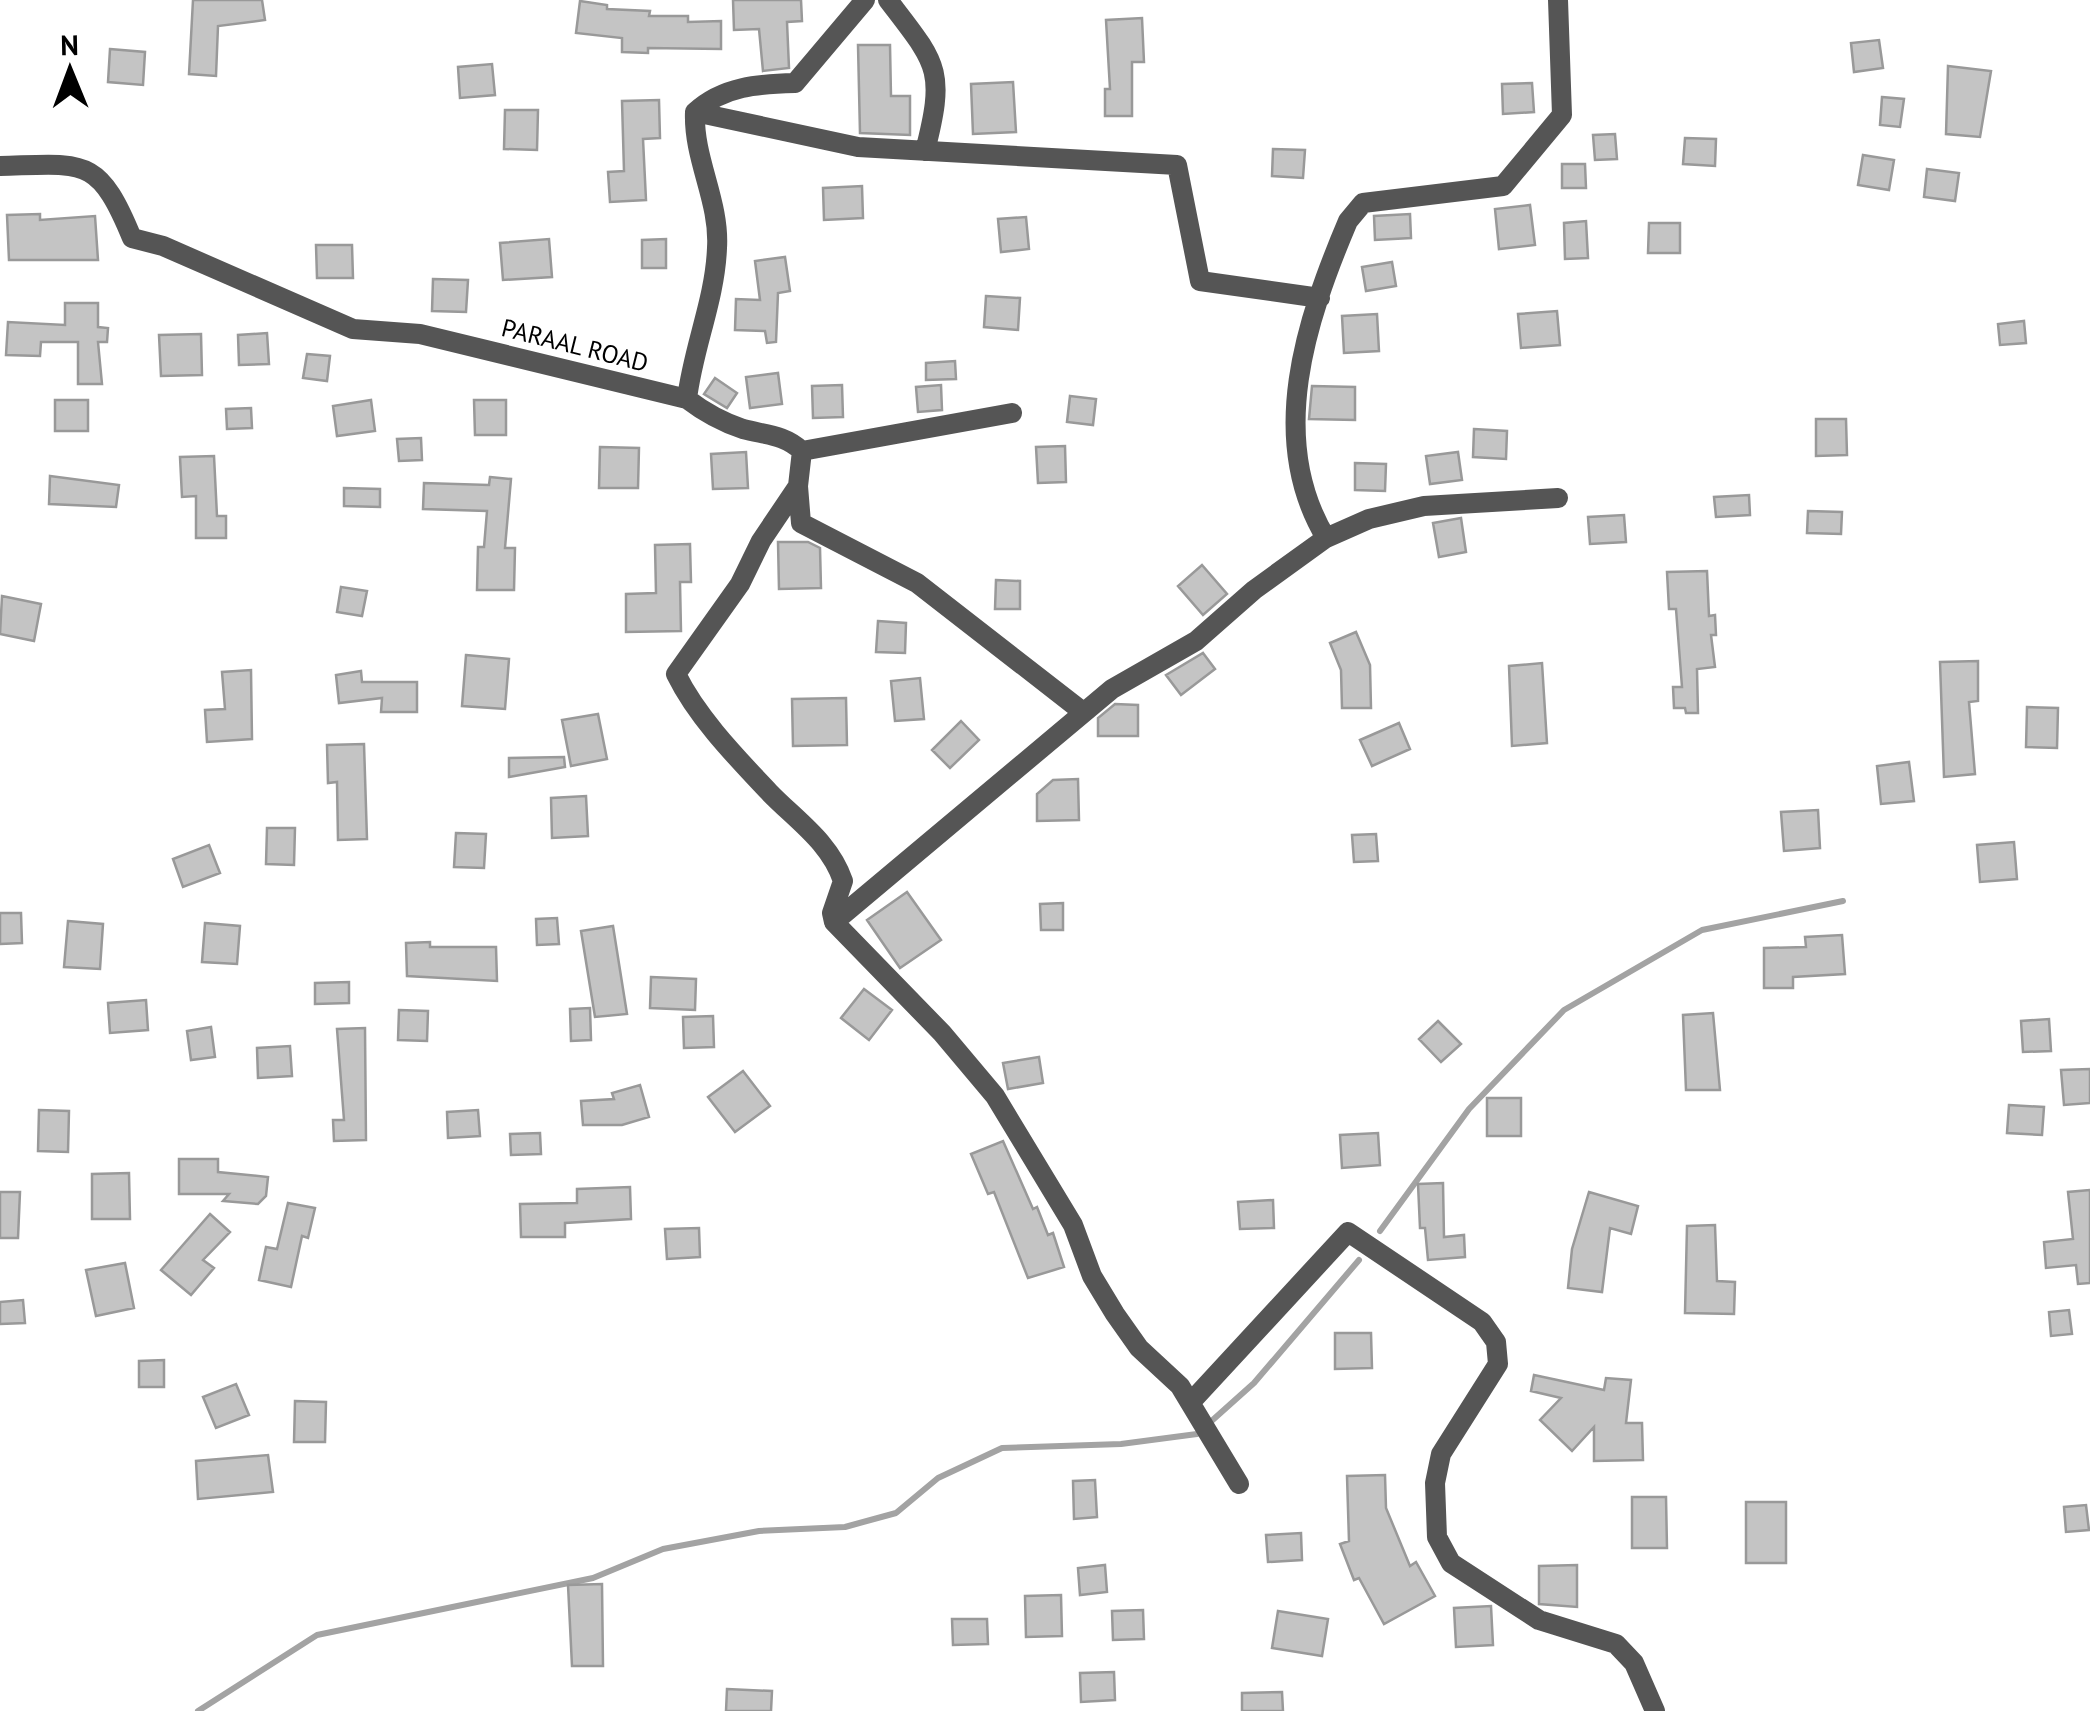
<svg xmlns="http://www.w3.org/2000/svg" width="2090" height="1711" font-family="'PT Sans',sans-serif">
<rect width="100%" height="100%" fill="#fff"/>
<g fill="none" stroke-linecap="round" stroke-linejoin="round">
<path stroke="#a3a3a3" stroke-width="6" d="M1380,1231L1469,1109L1564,1010L1702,930L1843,901
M198,1711L317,1635L593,1578L663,1549L759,1531L845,1527L896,1513L938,1478L1002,1448L1121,1444L1197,1434L1254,1383L1359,1260"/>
</g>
<path fill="#c4c4c4" stroke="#999" stroke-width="2.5" d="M193,0H262L265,20L218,26L216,76L189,74Z
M733,0H801L802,21L787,22L789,68L763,71L759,29L734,30Z
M580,1L607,5V9L650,11L649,16H688V22L721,21V49L648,48V53L622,52V38L576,33Z
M1142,18L1144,62H1132V116H1105V89H1110L1106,20Z
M1879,40L1883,68L1854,72L1851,43Z
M858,45H890L891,96H910V135L860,133Z
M110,49L145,52L143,85L108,82Z
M492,64L495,95L460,98L458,67Z
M1948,66L1991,71L1980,137L1946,134Z
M1013,82L1016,132L973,134L971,84Z
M1532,83L1534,112L1503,114L1502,84Z
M1882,97L1904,99L1900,127L1880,125Z
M659,100L660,138L643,139L646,200L610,202L608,172L624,171L622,101Z
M505,110H538L537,150L504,149Z
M1615,134L1617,159L1595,160L1593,135Z
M1685,138L1716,139L1715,166L1683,164Z
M1273,149L1305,150L1303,178L1272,176Z
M1863,155L1894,160L1889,190L1858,185Z
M1562,164H1585L1586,188H1562Z
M1927,169L1959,173L1955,201L1924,197Z
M862,186L863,218L824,220L823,188Z
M1530,205L1535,245L1499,249L1495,209Z
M40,214V220L95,216L98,260H9L7,215Z
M1410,214L1411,238L1375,240L1374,216Z
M1026,217L1029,249L1001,252L998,219Z
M1586,221L1588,258L1565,259L1564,223Z
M1649,223H1680V253H1648Z
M549,239L552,277L503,280L500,243Z
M666,239V268H642V240Z
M316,245H352L353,278H317Z
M785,257L790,291L778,293L776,342L767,343L765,331L735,330L736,299L760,300L755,261Z
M1392,262L1396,286L1366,291L1362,267Z
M433,279L468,280L466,312L432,311Z
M986,296L1020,298L1018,330L984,327Z
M65,303H98V327L108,328L107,342H98L102,384H78V342H41L40,356L6,355L8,322L65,325Z
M1557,311L1560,345L1521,348L1518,314Z
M1377,314L1379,351L1344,353L1342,316Z
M2024,321L2026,343L2000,345L1998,324Z
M267,333L269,364L239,365L238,335Z
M201,334L202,375L161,376L159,335Z
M307,354L330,356L327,381L303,378Z
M955,361L956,379L926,380V363Z
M778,373L782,404L750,408L746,377Z
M715,378L737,393L727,408L704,394Z
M842,385L843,417L813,418L812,386Z
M941,385L942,410L918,412L916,387Z
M1312,386L1355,387V420L1309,419Z
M1070,396L1096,399L1093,425L1067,422Z
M55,400H88V431H55Z
M371,400L375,431L337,436L333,406Z
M474,400H506V435H475Z
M251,408L252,428L227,429L226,409Z
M1816,419H1846L1847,455L1816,456Z
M1474,429L1507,431L1506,459L1473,457Z
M421,438L422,460L399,461L397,439Z
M1065,446L1066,482L1038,483L1036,447Z
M600,447L639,448L638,488H599Z
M746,452L748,488L713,489L711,454Z
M1458,452L1462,480L1430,484L1426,456Z
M214,456L217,516H226V538H196V496L182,497L180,457Z
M1355,463L1386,464L1385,491L1355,490Z
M50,476L119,485L116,507L49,504Z
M490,477L511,479L505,548H515L514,590H477L478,547H484L487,511L423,509L424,483L489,485Z
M344,488L380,489V507L344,506Z
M1749,495L1750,515L1716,517L1714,497Z
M1808,511L1842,512L1841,534L1807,533Z
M1624,515L1626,542L1590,544L1588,517Z
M1461,518L1466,552L1439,557L1433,523Z
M778,542H808L820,548L821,588L779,589Z
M690,544L691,582H680L681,631L626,632V594L656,593L655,545Z
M1202,565L1227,594L1203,615L1178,586Z
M1707,571L1709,616L1715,615L1716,635H1711L1715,667L1697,669L1698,713H1686L1685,708H1674L1673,687H1682L1676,609H1669L1667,572Z
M996,580L1020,581V609H995Z
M341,587L367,591L362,616L337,612Z
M2,596L41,604L34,641L0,634Z
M878,621L906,623L905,653L876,652Z
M1356,632L1370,665L1371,708H1342L1341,670L1330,643Z
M1203,653L1215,669L1181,695L1166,675Z
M466,655L509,659L505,709L462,706Z
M1978,661V701L1969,702L1975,774L1944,777L1940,662Z
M1542,663L1547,743L1512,746L1509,666Z
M251,670L252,739L207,742L205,710L225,709L222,672Z
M361,671L362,682H417V712H381L382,698L339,703L336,675Z
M920,678L924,719L895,721L891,681Z
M846,698L847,745L793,746L792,699Z
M1115,704L1138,705V736H1098V718Z
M2027,707L2058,708L2057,748L2026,747Z
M598,714L607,759L571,766L562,720Z
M961,721L979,740L950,768L932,750Z
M1399,723L1410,749L1372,766L1360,740Z
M364,744L367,839L338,840L337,782L328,783L327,745Z
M564,757L565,767L509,777V758Z
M1909,762L1914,801L1881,804L1877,766Z
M1078,779L1079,820L1037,821V794L1053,780Z
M586,796L588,836L552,838L551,798Z
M1818,810L1820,848L1784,851L1781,812Z
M267,828H295L294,865L266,864Z
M456,833L486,834L484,868L454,867Z
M1376,834L1378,861L1354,862L1352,835Z
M2014,842L2017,879L1980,882L1977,845Z
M209,845L220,873L183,887L173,859Z
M907,892L941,940L900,968L867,920Z
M1063,903V930H1041L1040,904Z
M0,913H21L22,943L0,944Z
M557,918L559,944L537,945L536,919Z
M68,921L103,924L100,969L64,967Z
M205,923L240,926L237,964L202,962Z
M613,926L627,1014L595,1017L581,931Z
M1842,935L1845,974L1793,977V988H1764V948L1806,947L1805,937Z
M430,942V947H496L497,981L407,976L406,943Z
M651,977L696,979L695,1010L650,1008Z
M349,982V1003L315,1004V983Z
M864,989L892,1010L869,1040L841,1018Z
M146,1000L148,1030L110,1033L108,1003Z
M590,1008L591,1040L571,1041L570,1009Z
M399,1010L428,1011L427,1041L398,1040Z
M1713,1013L1720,1090H1686L1683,1015Z
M713,1016L714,1047L684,1048L683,1017Z
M2049,1019L2051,1051L2023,1052L2021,1021Z
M1438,1021L1461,1044L1441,1062L1419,1039Z
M211,1027L215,1057L191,1060L187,1031Z
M365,1028L366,1140L334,1141L333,1120H344L337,1029Z
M290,1046L292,1076L258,1078L257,1048Z
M1039,1057L1043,1083L1008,1089L1003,1063Z
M2090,1069V1103L2064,1105L2061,1070Z
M743,1071L770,1106L735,1132L708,1097Z
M640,1085L649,1117L622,1125H583L581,1101L614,1099L612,1093Z
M1487,1098H1521V1136H1487Z
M2009,1105L2044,1107L2042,1135L2007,1133Z
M39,1110L69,1111L68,1152L38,1151Z
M478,1110L480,1136L448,1138L447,1112Z
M540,1133L541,1154L511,1155L510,1134Z
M1378,1133L1380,1165L1342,1168L1340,1135Z
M1003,1141L1033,1209L1037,1207L1048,1235L1053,1233L1064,1267L1028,1278L994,1192L988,1194L971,1154Z
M179,1159H218V1172L268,1177L266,1196L258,1204L223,1201L229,1194H179Z
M129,1173L130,1219H92V1174Z
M1443,1183L1444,1237L1464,1235L1465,1257L1428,1260L1425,1228H1420L1418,1184Z
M630,1187L631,1219L565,1223V1237H521L520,1204L577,1203V1189Z
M2090,1190V1283L2078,1284L2076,1265L2046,1268L2044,1242L2073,1239L2068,1192Z
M0,1192H20L18,1238H0Z
M1589,1192L1638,1206L1631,1234L1610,1228L1602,1292L1568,1288L1572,1249Z
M1273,1200L1274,1228L1240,1229L1238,1202Z
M288,1203L315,1208L308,1238L302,1236L291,1287L259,1280L266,1247L277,1249Z
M210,1214L230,1232L203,1260L214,1268L191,1295L161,1270Z
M1715,1225L1717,1281L1735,1282L1734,1314L1685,1313L1687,1226Z
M699,1228L700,1257L667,1259L665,1229Z
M125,1263L134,1308L96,1316L86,1270Z
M23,1300L25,1323L0,1324V1302Z
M2069,1310L2072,1334L2051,1336L2049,1312Z
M1335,1333H1371L1372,1368L1335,1369Z
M164,1360V1387H139V1361Z
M1534,1375L1604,1390L1606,1378L1631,1380L1626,1423H1642L1643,1460L1594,1461V1427L1572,1451L1540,1420L1561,1398L1531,1391Z
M236,1384L249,1415L216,1428L203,1397Z
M295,1401L326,1402L325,1442H294Z
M268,1455L273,1492L198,1499L196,1461Z
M1385,1475L1386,1508L1410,1566L1416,1562L1435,1596L1384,1624L1359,1578L1354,1580L1340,1544L1349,1541L1347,1476Z
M1095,1480L1097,1517L1074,1519L1073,1481Z
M1632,1497H1666L1667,1548H1632Z
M1746,1502H1786V1563H1746Z
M2086,1505L2089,1530L2066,1532L2064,1507Z
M1301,1533L1302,1560L1268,1562L1266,1535Z
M1105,1565L1107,1592L1080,1595L1078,1568Z
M1577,1565V1607L1539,1604V1566Z
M602,1584L603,1666H572L568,1585Z
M1061,1595L1062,1636L1026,1637L1025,1596Z
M1491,1606L1493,1645L1456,1647L1454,1608Z
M1143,1610L1144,1639L1113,1640L1112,1611Z
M1278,1611L1328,1619L1322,1656L1272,1648Z
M952,1619H987L988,1644L953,1645Z
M1114,1672L1115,1700L1081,1702L1080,1673Z
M727,1689L772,1691L771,1711H726Z
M1282,1692L1283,1711H1242V1693Z"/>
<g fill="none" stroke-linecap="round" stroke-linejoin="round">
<path stroke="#555" stroke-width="20" d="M888,0C937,64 946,69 925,151
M695,112L858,147L1177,165L1200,281L1320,298
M0,166C84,164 98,155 132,238L163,246L353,329L420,334L687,399C704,412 722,422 743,429C765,435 784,434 802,451L798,486L761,541L740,584L676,674C697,717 736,757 769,792C796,820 830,842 843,881L832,913L834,922L942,1033L995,1096L1073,1225L1092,1276L1115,1314L1139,1348L1180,1386L1239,1484
M687,399C693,348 715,300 717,248C720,201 693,159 695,112C723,86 759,84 795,83L865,0
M802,451L1012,413
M798,486L801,523L917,583L1083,712
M1326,538C1266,439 1306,320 1348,221L1363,203L1503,186L1562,115L1558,0
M834,922L1112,689L1196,641L1254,590L1326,538L1369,519L1424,506L1558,498
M1190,1403L1348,1232L1482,1322L1496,1342L1498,1364L1441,1454L1435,1483L1437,1537L1451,1563L1539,1620L1616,1644L1634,1663L1655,1711"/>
</g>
<g text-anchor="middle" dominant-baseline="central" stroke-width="8" stroke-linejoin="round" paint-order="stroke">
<g font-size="25" fill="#000" stroke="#fff">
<text transform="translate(575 345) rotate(14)">PARAAL ROAD</text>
</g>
</g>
<g transform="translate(70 70) rotate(359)" stroke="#ffffff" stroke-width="8" paint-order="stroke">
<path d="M0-8L18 38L0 25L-18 38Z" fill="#000000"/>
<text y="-15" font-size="28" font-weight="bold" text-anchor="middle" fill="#000000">N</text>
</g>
</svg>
